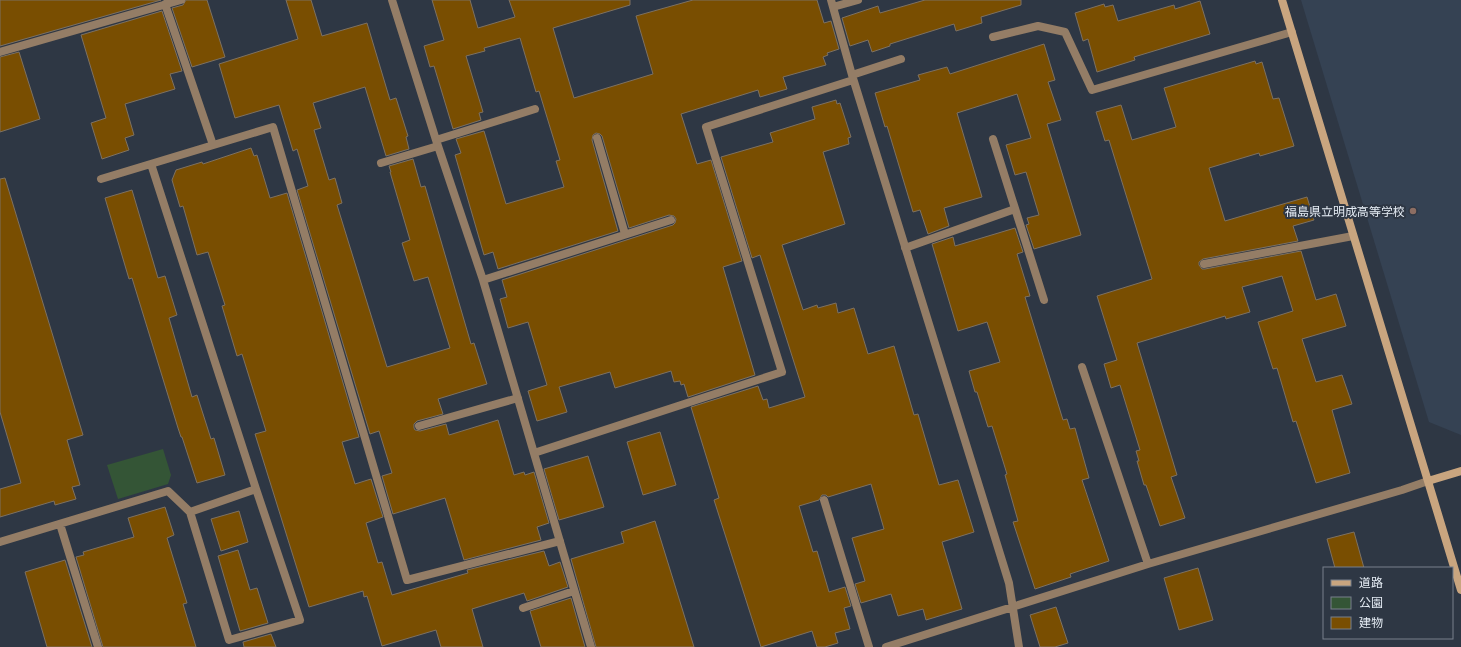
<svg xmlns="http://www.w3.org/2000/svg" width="1461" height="647" font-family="'PT Sans','Noto Sans JP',sans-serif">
<rect width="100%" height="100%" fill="#2e3744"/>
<path fill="#354253" d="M1301,0H1461V435L1429,422Z"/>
<path fill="#345536" d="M163,449L171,475L168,484L118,499L107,465Z"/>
<path fill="#794e01" stroke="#7d7162" d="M0,0H161L0,46Z
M186,0H207L225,57L192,67L172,8L183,5Z
M286,0H311L322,36L367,23L390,100L396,98L408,136L406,137L409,149L386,156L365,87L313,103L321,128L314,130L329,180L335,178L342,203L337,205L387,367L450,348L428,277L414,281L402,243L410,240L390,172H391L389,166L413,159L421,187L425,186L471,344L474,343L487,384L438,399L443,414L417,421L414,424V428L415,430L420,431L446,424L449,435L498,420L514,475L524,472L525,475L534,472L549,523L537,527L541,540L464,560L445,498L393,514L382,476L392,473L379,431L370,434L297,190L308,186L297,149L293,151L279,105L235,118L219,64L298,39Z
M432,0H470L478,28L515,17L509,0H630V5L553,28L574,98L653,74L636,16L693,0H817L824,23L831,21L839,49L827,53L828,55L823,57L826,65L783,77L787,89L760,97L758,90L681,114L697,164L711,160L742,261L723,267L755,375L688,397L684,384L681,385L680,381L674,382L671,371L615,388L610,372L559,387L567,412L537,421L528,391L547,385L528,322L508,328L500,299L507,297L502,280L673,225L675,223L676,219L674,216L669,215L629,228L602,136L600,134L596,133L593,135L592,140L618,231L498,269L493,252L484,255L455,155L461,153L456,139L484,131L506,204L564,187L556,161L560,160L539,91L536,92L520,38L484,48L485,51L466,56L483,112L479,113L481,120L453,129L434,66L430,67L424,46L444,40Z
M925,0H1021V5L981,17L982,23L956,31L954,24L890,44V46L872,52L868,40L850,46L842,18L878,6L880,13Z
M1200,1L1210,34L1134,57L1135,60L1097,72L1088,39L1083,41L1075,13L1104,4L1105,7L1113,5L1118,21L1174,5L1175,9Z
M162,11L182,71L170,74L175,89L125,104L134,135L125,138L129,150L102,159L91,123L106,118L81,35Z
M1044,44L1055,80L1048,82L1061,120L1047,124L1081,235L1034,249L1026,225L1029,224L1027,218L1039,215L1026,172L1015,175L1006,145L1031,138L1017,94L957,113L982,197L944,208L949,226L928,234L920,210L913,212L887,126L885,127L875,93L920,80L918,75L947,67L950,74Z
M19,52L40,119L0,132V57Z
M1255,61L1256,64L1262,62L1273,99L1279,98L1294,146L1260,156L1259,153L1209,168L1225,221L1307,197L1314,220L1293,226L1298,241L1203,259L1199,262V265L1202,269H1205L1301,251L1316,300L1336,294L1346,326L1302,339L1316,382L1342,375L1352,404L1332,410L1350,473L1316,483L1296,421L1293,422L1277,368L1273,369L1258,322L1293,311L1282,276L1242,287L1250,312L1226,319L1225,316L1137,343L1177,475L1171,477L1185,518L1160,526L1146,485H1144L1137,461H1139L1136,451L1140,450L1120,385L1111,388L1104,364L1117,360L1097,296L1152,279L1109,140L1105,141L1096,112L1121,105L1132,140L1176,127L1164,88Z
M836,100L837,104L840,103L851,137L848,138L849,144L823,152L845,224L782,245L803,310L817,305L818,308L836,303L838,313L854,308L868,354L894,346L914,415L918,414L939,485L958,480L974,532L942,542L962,609L926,620L923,609L898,616L891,594L861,603L855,584L865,581L852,538L884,529L871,484L828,497L826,495H822L819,500L799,506L813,552L817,551L829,592L845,587L851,606L844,608L850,629L835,633L838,643L825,647H817L812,631L761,647L714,500L719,498L691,407L758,386L763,400L767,399L769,408L805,397L760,255L752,258L721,157L773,142L770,133L815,119L812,107Z
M251,148L254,156L257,155L270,198L287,193L359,437L342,442L355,484L371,479L383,517L366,523L378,563L382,562L392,595L468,573L467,570L544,551L549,566L560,562L568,587L527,601L524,593L472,609L483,647H441L436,630L382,646L367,596L364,597L363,591L309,607L255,434L266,431L242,354L237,356L222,306L225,305L208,252L197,255L183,206L180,207L172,180L176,170L202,162L203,164Z
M5,178L83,435L67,440L80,485L72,487L76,499L55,505L54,501L0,517V489L21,483L0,412V179Z
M132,190L158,278L165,276L177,315L169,318L192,397L197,395L211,439L214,438L225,475L197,483L182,437H181L178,428L132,278L129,279L105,198Z
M1015,228L1023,252L1017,254L1030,296L1025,297L1063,420L1067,419L1070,429L1075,428L1089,478L1082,480L1109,561L1070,574L1071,577L1035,589L1013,522L1018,521L1005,475L1007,474L992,426L988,427L977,392H975L969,371L1000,362L987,322L958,331L932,244L953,237L955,246Z
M660,432L676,485L643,495L627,442Z
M588,456L604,507L559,520L544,469Z
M165,507L174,535L167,538L187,603L183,604L196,647H103L76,557L84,555L83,552L134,537L128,518Z
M239,511L248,542L221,551L211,519Z
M655,521L694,647H596L571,559L624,543L621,532Z
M1354,532L1364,568H1335L1327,539Z
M238,550L250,590L257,588L268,623L240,631L218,556Z
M65,560L92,647H47L25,572Z
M1198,568L1213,620L1179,630L1164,578Z
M571,598L585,647H541L530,611Z
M1056,607L1068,643L1055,647H1040L1030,615Z
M271,634L276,647H244L243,642Z"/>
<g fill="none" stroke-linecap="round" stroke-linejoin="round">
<path stroke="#947d66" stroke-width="8" d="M392,0L436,140L483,280L591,647
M831,0L852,75L1009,583L1019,647
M165,4L213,145
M833,7L858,0
M993,37L1038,26L1065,32L1092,90L1292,32
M0,52L181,0
M852,75L901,59
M597,138L625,234
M993,139L1044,300
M436,140L535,109
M381,163L438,146
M151,164L256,489L300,620L229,640L190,512L256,489
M101,179L273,127L407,580L560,541
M905,248L1015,209
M1204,264L1353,236
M483,280L671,220
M1082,367L1148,564
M419,426L518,398
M534,453L782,372L706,127L853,80
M824,500L869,647
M60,524L98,647
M0,542L168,491L190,512
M523,608L574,591
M886,647L1148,564L1402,490L1428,481"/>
<path stroke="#c9a57f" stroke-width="8" d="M1282,0L1461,590
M1428,481L1461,471"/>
</g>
<circle fill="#8d6e63" stroke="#2e3744" stroke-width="1.5" cx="1413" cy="211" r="4"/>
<g text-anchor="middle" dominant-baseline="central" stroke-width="4" stroke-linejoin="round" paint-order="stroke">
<g font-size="12" fill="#e6edf5" stroke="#2e3744" text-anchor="end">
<text x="1405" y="211">福島県立明成高等学校</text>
</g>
</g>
<rect x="1323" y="567" width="130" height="72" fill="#2e3744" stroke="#78808b"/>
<rect x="1331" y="580" width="20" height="6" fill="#c9a57f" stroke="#78808b"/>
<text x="1359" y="587" font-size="12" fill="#e6edf5">道路</text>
<rect x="1331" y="597" width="20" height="12" fill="#345536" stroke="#78808b"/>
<text x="1359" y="607" font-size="12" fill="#e6edf5">公園</text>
<rect x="1331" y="617" width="20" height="12" fill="#794e01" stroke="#78808b"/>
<text x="1359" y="627" font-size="12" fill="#e6edf5">建物</text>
</svg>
